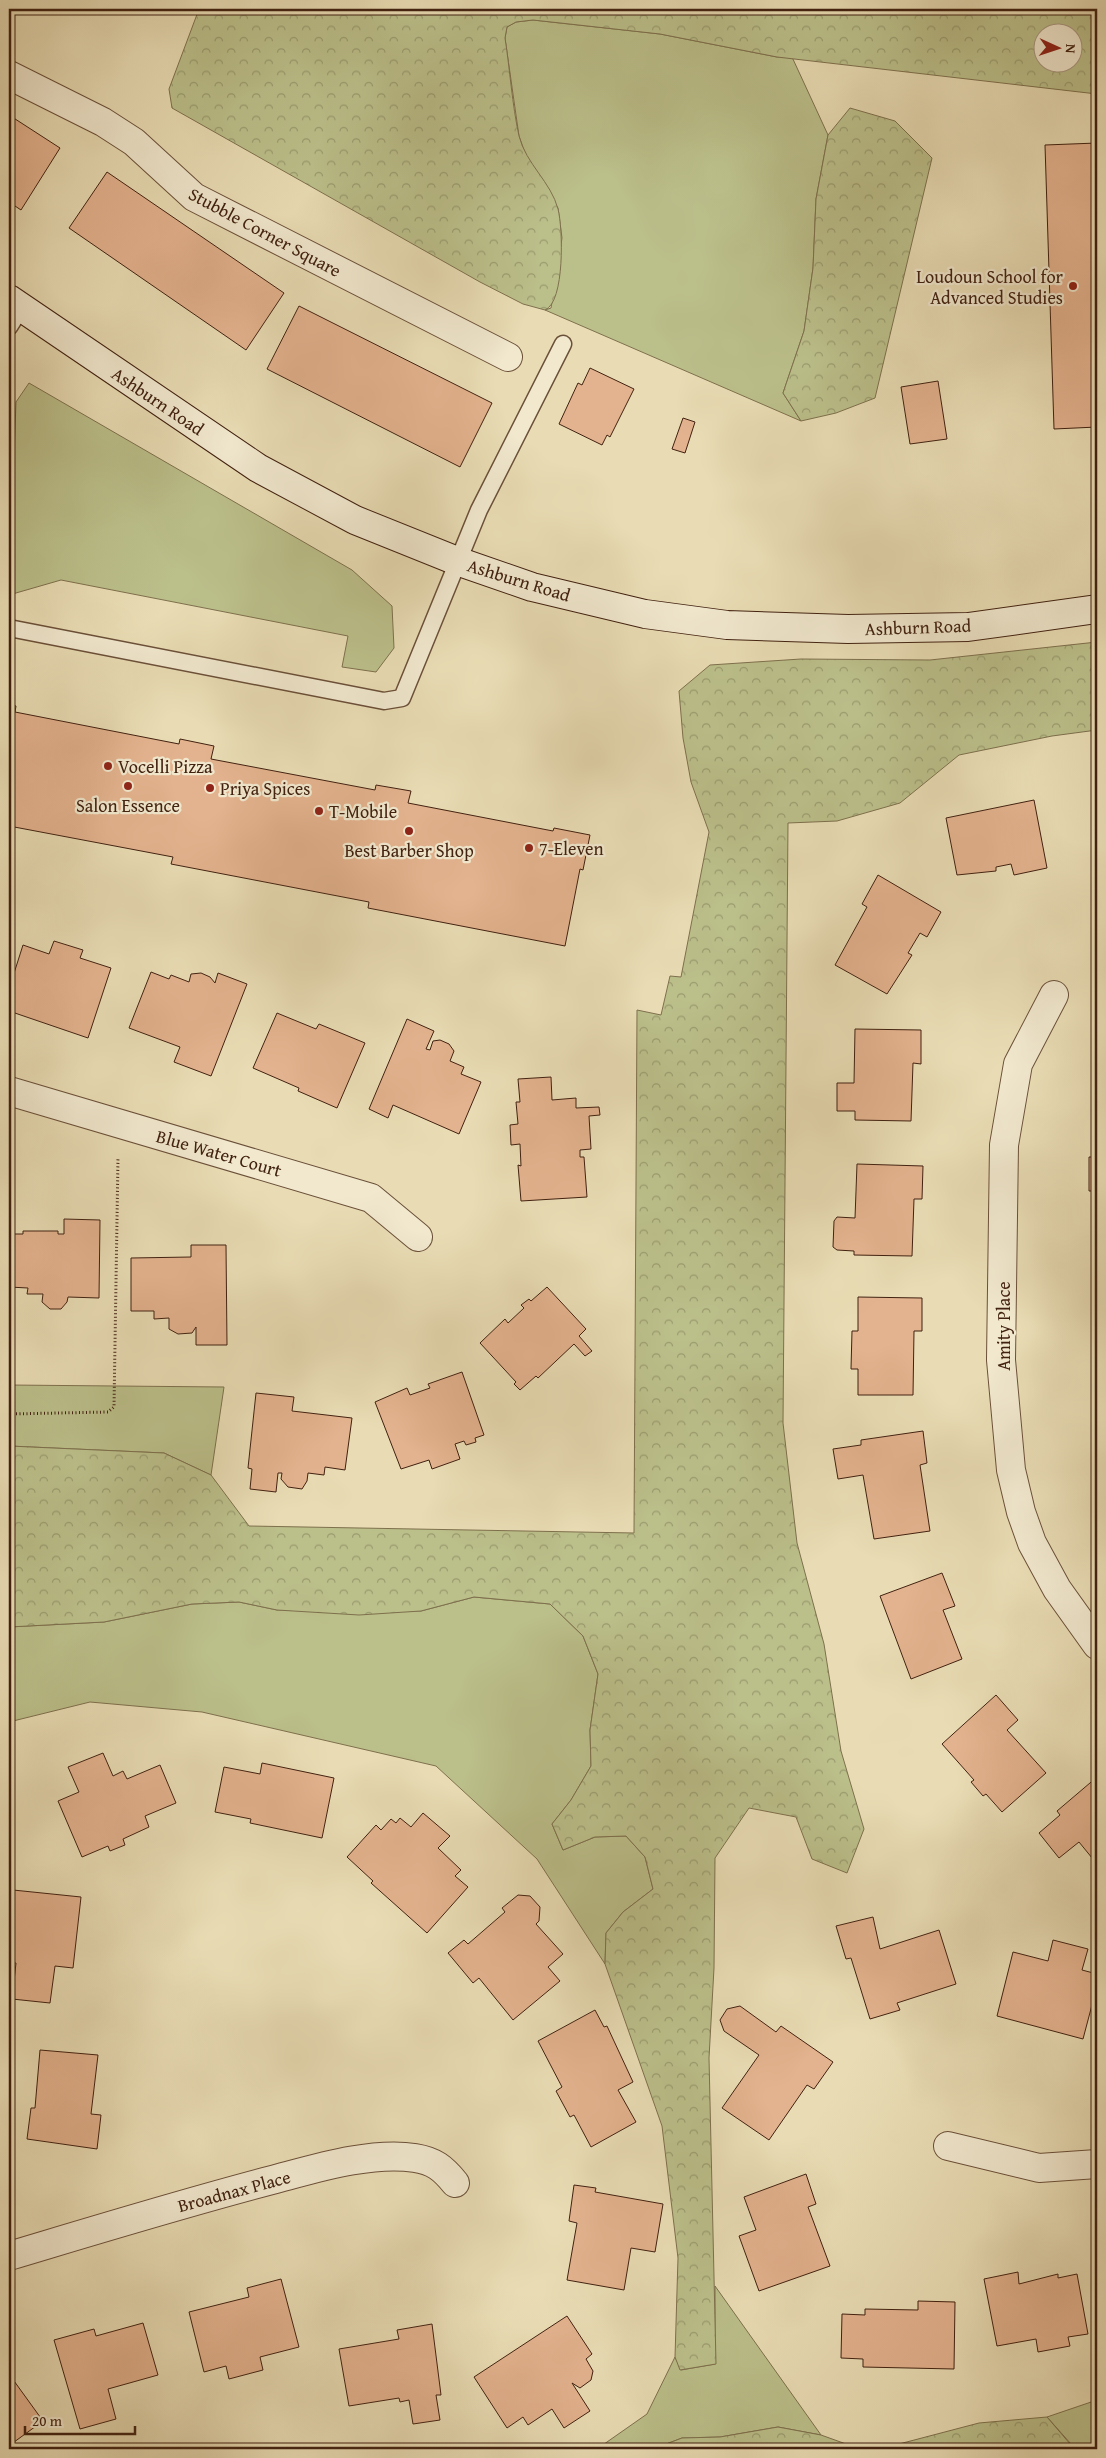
<svg xmlns="http://www.w3.org/2000/svg" width="1106" height="2458" font-family="'Gentium Book Plus',serif">
<defs>
<pattern id="forest-crowns" width="20" height="18" patternUnits="userSpaceOnUse" patternTransform="scale(1.25)"><rect width="20" height="18" fill="#bbbf8a"/><path d="M2 6a3 3 0 1 1 6 0M12 15a3 3 0 1 1 6 0" fill="none" stroke="#9a9b6f"/></pattern>
</defs>
<rect width="100%" height="100%" fill="#e9dcb4"/>
<filter id="stains"><feTurbulence type="fractalNoise" baseFrequency=".004" numOctaves="4"/><feColorMatrix values="0 0 0 0 .2 0 0 0 0 .09 0 0 0 0 .02 0 0 0 .5 -.17"/></filter>
<radialGradient id="worn" r=".72"><stop offset=".6" stop-color="#630" stop-opacity="0"/><stop offset="1" stop-color="#630" stop-opacity=".3"/></radialGradient>
<path fill="#bbbf8a" stroke="#7e704d" d="M533,20L660,34L777,57H792L828,135L816,199L813,268L804,331L783,393L801,421L545,310L551,308L562,238L558,208L526,156L519,136L505,38L507,27L516,22Z
M29,383L352,570L392,606L394,648L376,672L342,667L348,636L61,580L9,595L16,402Z
M9,1385L224,1387L211,1475L164,1453L9,1446Z
M474,1597L550,1604L583,1636L598,1674L590,1730L591,1766L571,1800L552,1824L563,1850L595,1837L626,1836L645,1857L653,1889L623,1912L606,1933L605,1964L537,1859L436,1766L202,1712L90,1702L9,1722V1627L104,1622L192,1604L239,1602L277,1610L421,1611Z
M715,2286L821,2435L778,2427L720,2437L682,2438L653,2449H597L647,2414L675,2357L681,2370L715,2364Z
M1097,2400V2449H1065L1071,2444L1047,2417Z"/>
<path fill="url(#forest-crowns)" stroke="#7e704d" fill-rule="evenodd" d="M199,9H1097V94L777,57L660,34L533,20L516,22L507,27L505,38C510,70 512,104 519,136C526,164 551,182 558,209C563,228 565,302 545,310L523,304L480,282L172,108L169,89ZM1044,32H1074V62H1044Z
M850,108L895,121L932,158L875,398L836,413L801,421L783,393L804,331L813,268L816,199L828,135Z
M1097,642V730L1052,736L959,755L900,803L837,821L788,823L783,1423L797,1543L824,1644L841,1751L864,1829L847,1873L812,1859L796,1817L749,1808L715,1858L714,1968L709,2058L716,2364L680,2370L675,2357L678,2258L662,2126L605,1964L606,1933L623,1912L653,1889L645,1857L626,1836L595,1837L563,1850L552,1824L571,1800L591,1766L590,1730L598,1674L583,1636L550,1604L474,1597L421,1611L359,1615L277,1610L239,1602L192,1604L104,1622L9,1627V1446L164,1453L211,1475L249,1526L634,1533L637,1010L661,1015L670,976L681,977L709,832L691,782L683,738L679,691L710,665L801,659L930,660Z
M1047,2417L1071,2445L1065,2449H880L979,2423Z
M778,2427L821,2435L860,2449H653L682,2438L720,2437Z"/>
<path fill="#e3b28e" stroke="#412110" d="M9,115L60,148L21,210L9,202Z
M1097,143V427L1054,429L1045,145Z
M107,172L284,293L246,350L69,228Z
M299,306L492,403L460,467L267,369Z
M590,368L634,389L610,437L607,435L602,445L559,424L578,383L582,385Z
M938,381L947,439L910,444L901,387Z
M683,418L695,422L685,453L672,449Z
M9,704L16,706L15,712L179,744L180,739L214,746L211,759L375,790L376,785L411,791L408,803L553,831L554,828L590,835L583,870L580,869L565,946L368,908L369,902L171,864L173,857L9,826Z
M1034,800L1047,868L1014,875L1011,864L996,867V871L957,875L946,818Z
M878,875L941,912L927,937L920,933L908,953L912,955L887,994L835,965L867,907L862,904Z
M54,941L83,950L80,958L111,968L88,1038L9,1011V989L23,945L49,954Z
M151,972L169,979L171,975L189,982L191,974L201,973L210,977L215,983L218,973L247,984L211,1076L174,1062L180,1047L129,1028Z
M277,1013L316,1029L319,1024L365,1043L337,1108L298,1091L299,1088L253,1068Z
M407,1019L434,1031L426,1049L430,1050L433,1041L440,1040L449,1044L454,1051L450,1061L464,1067L461,1074L481,1082L459,1134L393,1105L388,1118L369,1109Z
M855,1029L921,1030V1064L913,1063L911,1121L855,1120V1111H837V1083H854Z
M551,1077L552,1100L576,1098V1108L599,1107L600,1115L589,1116L591,1149L580,1150V1157H584L587,1197L521,1201L518,1165L521,1166L520,1144L511,1145L510,1125L518,1124L516,1102H520L518,1079Z
M1089,1157H1097V1254V1191H1089Z
M857,1164L923,1166L922,1199H914L912,1256L854,1255V1251L837,1250L833,1247L834,1221L837,1217L855,1218Z
M64,1219L100,1220L99,1298L68,1297L67,1302L61,1309H50L42,1302L43,1294H27L28,1288L9,1287V1234H23V1231H58V1234H64Z
M191,1245H226L227,1345H196V1327L192,1333L178,1334L169,1329V1318L154,1319V1311H131V1258L191,1257Z
M547,1287L586,1329L579,1336L592,1351L585,1356L574,1344L538,1378L536,1376L520,1390L514,1384L516,1382L480,1343L505,1319L508,1323L524,1308L521,1305L529,1299L531,1301Z
M858,1297L922,1298V1331H914L913,1395H858V1369H851L852,1331H858Z
M462,1372L484,1435L475,1438L476,1442L466,1445L464,1441L455,1444L460,1459L432,1469L429,1460L401,1469L375,1402L407,1388L410,1395L430,1388L428,1384Z
M256,1393L294,1397L292,1411L352,1418L345,1470L325,1467L324,1475L308,1473L307,1481L302,1489L288,1487L281,1479L282,1473H278L276,1492L250,1489L252,1469L248,1468Z
M923,1431L927,1463L920,1465L930,1531L874,1539L863,1475L838,1479L833,1449L861,1445V1440Z
M942,1573L955,1606L943,1610L962,1659L911,1679L880,1596Z
M996,1695L1018,1720L1007,1730L1046,1773L1002,1812L986,1794L983,1796L971,1782L974,1780L942,1744Z
M103,1753L113,1776L123,1771L127,1779L160,1765L176,1803L145,1816L149,1827L123,1839L125,1845L110,1851L108,1846L82,1857L58,1801L79,1792L68,1767Z
M262,1763L334,1778L322,1838L250,1823L251,1819L215,1812L224,1767L260,1774Z
M1097,1777V1864L1079,1842L1059,1858L1039,1833L1060,1815L1057,1811Z
M423,1813L450,1836L438,1848L461,1870L455,1876L468,1887L427,1933L371,1883L373,1881L347,1857L376,1825L381,1830L391,1819L396,1823L400,1818L411,1827Z
M9,1886H13V1890L81,1897L73,1968L55,1966L50,2003L12,1999L16,1963L9,1962Z
M518,1895L530,1896L540,1907L539,1921L536,1924L563,1954L548,1967L560,1981L513,2020L479,1978L473,1983L448,1953L464,1940L468,1944L505,1912L502,1908Z
M873,1917L880,1949L939,1930L956,1984L897,2003L900,2010L870,2019L851,1958L846,1959L836,1926Z
M1053,1940L1088,1949L1082,1970L1097,1974V1986L1083,2039L997,2016L1013,1952L1048,1961Z
M740,2006L776,2032L781,2026L833,2062L814,2089L807,2085L769,2140L722,2108L759,2055L724,2031L720,2020L727,2009Z
M595,2010L604,2027L607,2026L633,2082L618,2090L636,2122L591,2147L574,2115L570,2117L556,2091L562,2087L538,2041Z
M40,2050L98,2055L91,2114L101,2115L97,2149L27,2139L31,2108H35Z
M806,2174L816,2204L808,2207L830,2266L759,2291L739,2236L756,2230L744,2197Z
M574,2185L596,2188L595,2192L663,2204L655,2252L631,2248L624,2290L567,2280L577,2223L569,2221Z
M1018,2272L1019,2284L1058,2274V2278L1077,2274L1088,2334L1068,2337L1070,2346L1038,2352L1036,2339L997,2346L984,2279Z
M281,2279L299,2347L260,2357L263,2370L229,2379L226,2366L204,2372L189,2312L249,2297L247,2288Z
M918,2301L955,2302L954,2369L863,2367V2359L841,2358L842,2314L865,2315V2309L918,2310Z
M567,2316L592,2354L586,2359L593,2371L591,2380L580,2388L572,2383L590,2411L564,2428L552,2409L528,2425L523,2417L507,2428L474,2377Z
M143,2323L158,2375L108,2389L116,2419L80,2429L54,2340L94,2329L96,2336Z
M432,2324L441,2395H436L440,2420L413,2424L409,2400L400,2402L399,2398L349,2406L339,2349L399,2339L397,2330Z
M9,2374L43,2421L10,2445L13,2449H9Z"/>
<g fill="none" stroke-linecap="round" stroke-linejoin="round">
<g stroke="#6b5039" stroke-width="19">
<path id="service" d="M9,327L21,308
M9,628L384,701L402,698L479,510L563,344"/>
</g>
<g stroke="#6b5039" stroke-width="30">
<path id="minor" d="M9,75L103,122L134,142L194,197L508,357
M1054,995L1018,1064L1004,1145L1001,1360L1011,1470L1021,1512L1032,1543L1057,1589L1097,1645
M9,1091L371,1198L418,1237
M948,2146L1039,2168L1097,2164
M9,2256C96,2230 184,2203 272,2180C314,2169 371,2151 415,2158C434,2161 443,2168 455,2183"/>
</g>
<g stroke="#412110" stroke-width="30">
<path id="secondary" d="M9,299L258,468L355,520L457,561L532,587L645,614L727,625L848,629L968,627L1097,609"/>
</g>
<path stroke="#412110" stroke-width="3" stroke-dasharray="1 2.5" stroke-linecap="butt" d="M9,1414L108,1412L114,1407L118,1157"/>
<use href="#service" stroke="#f1e8ce" stroke-width="16"/>
<use href="#minor" stroke="#f1e8ce" stroke-width="28"/>
<use href="#secondary" stroke="#f1e8ce" stroke-width="28"/>
</g>
<g fill="#8f2418" stroke="#f1e8ce" stroke-width="2">
<circle cx="1073" cy="286" r="5"/>
<circle cx="108" cy="766" r="5"/>
<circle cx="128" cy="786" r="5"/>
<circle cx="210" cy="788" r="5"/>
<circle cx="319" cy="811" r="5"/>
<circle cx="409" cy="831" r="5"/>
<circle cx="529" cy="848" r="5"/>
</g>
<g text-anchor="middle" dominant-baseline="central" stroke-width="4.5" stroke-linejoin="round" paint-order="stroke">
<g font-size="18" fill="#412110" stroke="#f1e8ce">
<text transform="translate(265 232) rotate(28)">Stubble Corner Square</text>
<text transform="translate(158 401) rotate(34)">Ashburn Road</text>
<text transform="translate(519 580) rotate(17)">Ashburn Road</text>
<text transform="translate(918 627) rotate(-2)">Ashburn Road</text>
<text transform="translate(219 1153) rotate(16)">Blue Water Court</text>
<text transform="translate(1003 1326) rotate(-90)">Amity Place</text>
<text transform="translate(234 2191) rotate(-15)">Broadnax Place</text>
</g>
<g font-size="18" fill="#412110" stroke="#f1e8ce" text-anchor="start">
<text x="1063" y="276" text-anchor="end">Loudoun School for<tspan x="1063" dy="21">Advanced Studies</tspan></text>
<text x="118" y="766">Vocelli Pizza</text>
<text x="220" y="788">Priya Spices</text>
<text x="128" y="805" text-anchor="middle">Salon Essence</text>
<text x="329" y="811">T-Mobile</text>
<text x="539" y="848">7-Eleven</text>
<text x="409" y="850" text-anchor="middle">Best Barber Shop</text>
</g>
</g>
<rect width="1106" height="2458" fill="none" stroke="#e9dcb4" stroke-width="30"/>
<rect x="10" y="10" width="1086" height="2438" fill="none" stroke="#412110" stroke-width="2.5"/>
<rect x="15" y="15" width="1076" height="2428" fill="none" stroke="#412110"/>
<g transform="translate(1058 48) rotate(93)"><circle r="24" fill="#f1e8ce" stroke="#ab9882"/>
<path d="M0-4L9 19L0 12L-9 19Z" fill="#8f2418"/>
<text y="-8" font-size="14" font-weight="bold" text-anchor="middle" fill="#412110">N</text>
</g>
<path d="M25 2426v8h110v-8" fill="none" stroke="#412110" stroke-width="2.5"/>
<text x="32" y="2426" font-size="15" fill="#412110" stroke="#f1e8ce" stroke-width="4" paint-order="stroke">20 m</text>
<rect width="100%" height="100%" filter="url(#stains)"/>
<rect width="100%" height="100%" fill="url(#worn)"/>
</svg>
